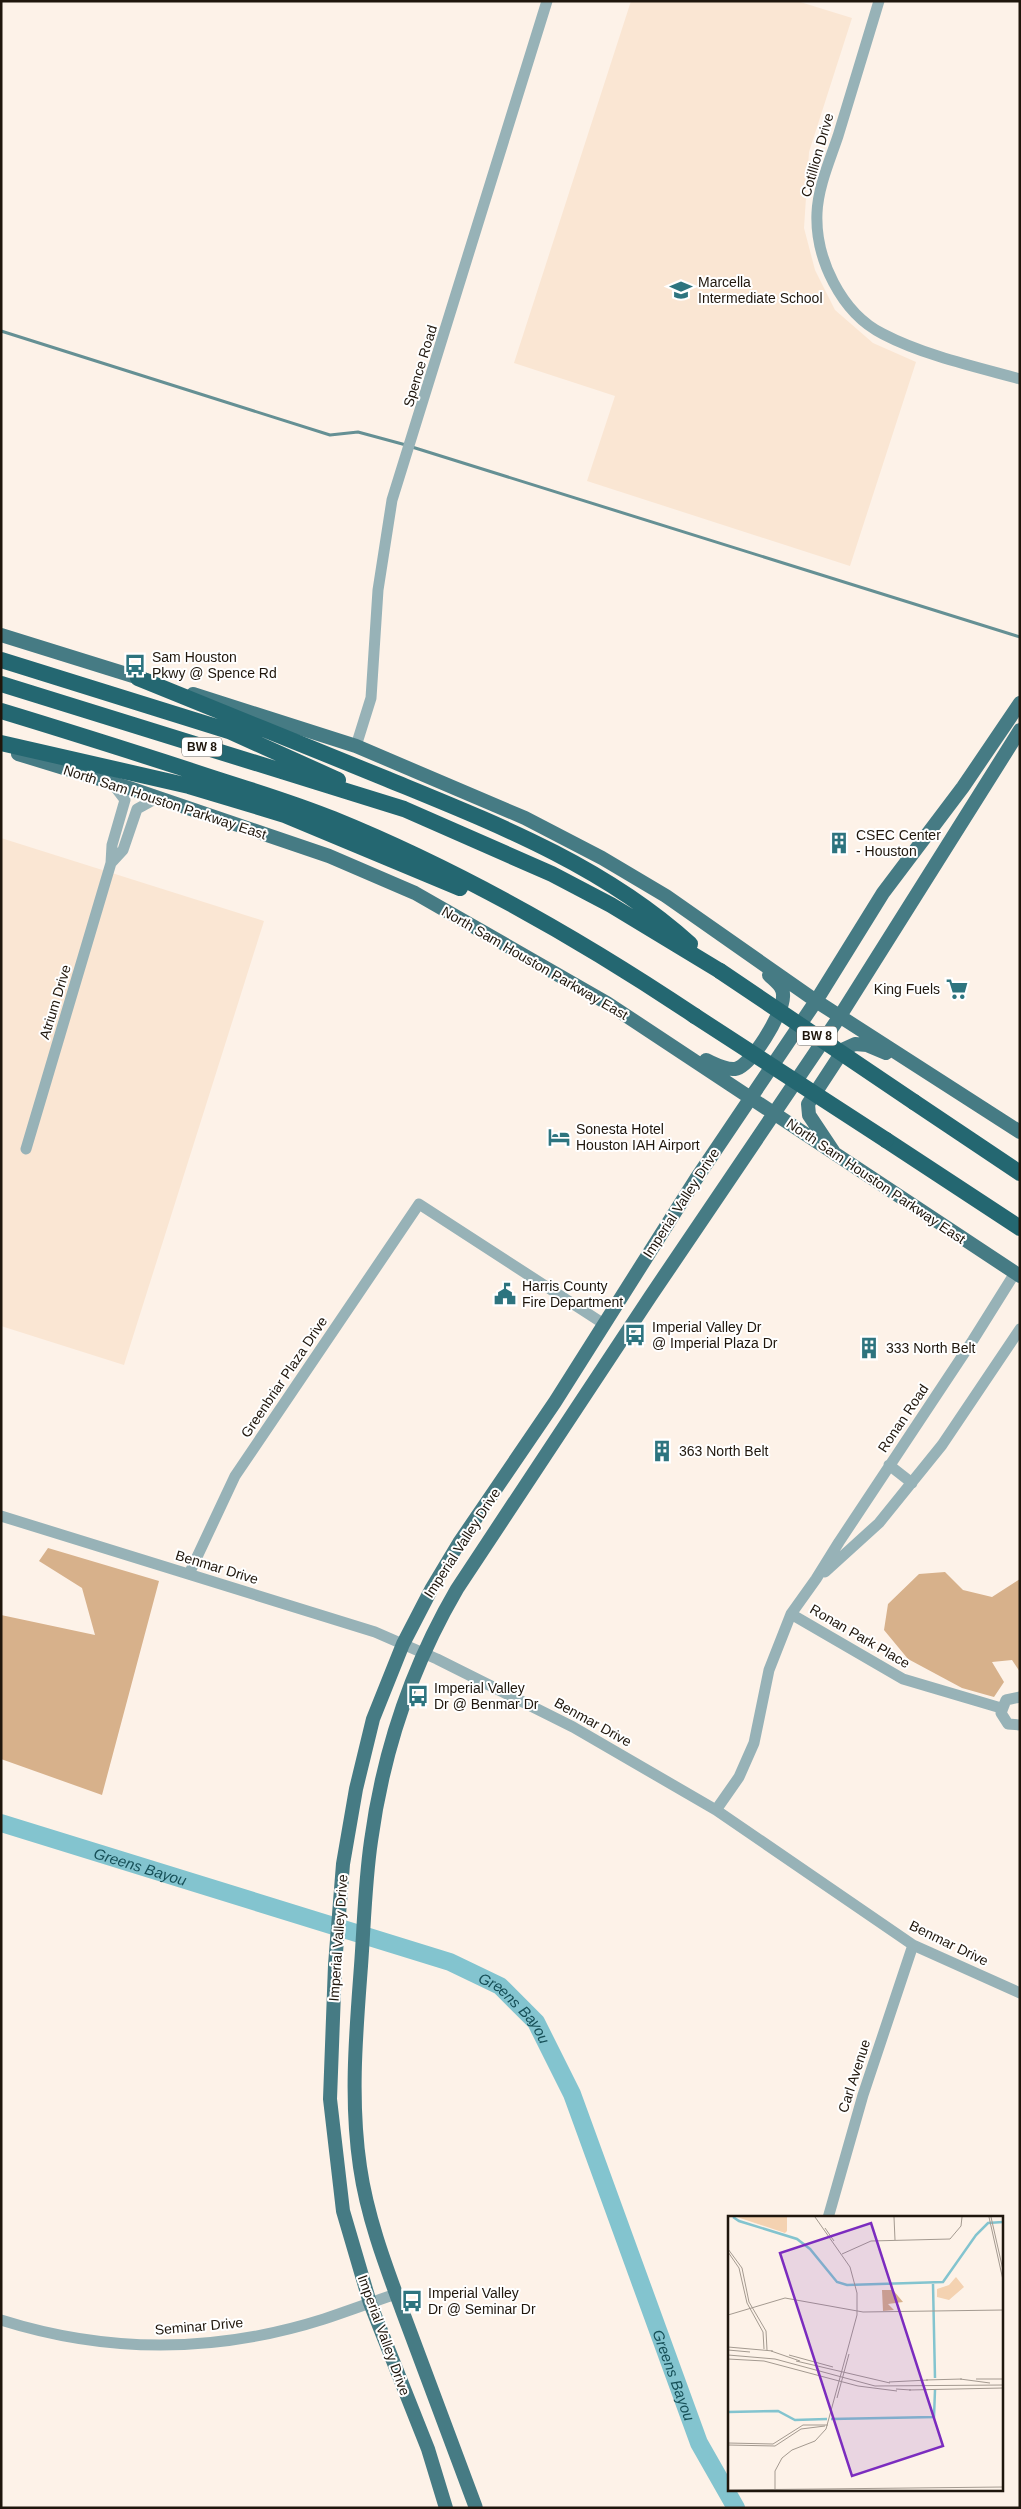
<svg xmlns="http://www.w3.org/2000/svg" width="1021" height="2509" font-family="Arial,sans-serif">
<rect width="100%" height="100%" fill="#fdf2e8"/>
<path fill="#fae6d3" d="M631,1H797L852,18L809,152L804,228L815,270L835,310L873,343L916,362L850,566L587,481L615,396L514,363Z
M1,838L264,921L124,1365L1,1326Z"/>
<path fill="#d7b18b" d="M48,1548L159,1581L102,1795L1,1759V1615L95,1635L82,1588L39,1561Z
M945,1572L963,1590L992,1597L1020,1579V1672L1012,1660L992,1662L1004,1682L994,1697L962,1688L908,1659L884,1630L888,1604L919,1574Z"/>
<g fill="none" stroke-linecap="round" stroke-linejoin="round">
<path stroke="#659094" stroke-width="3" d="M1,331L330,435L358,432L406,445
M412,447L1020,637"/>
<path stroke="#83c4cf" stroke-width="18" id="s1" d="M1,1823L450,1962L500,1986L536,2022L572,2094L699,2443L736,2508"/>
<path stroke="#97b2b7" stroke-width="11" d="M879,1C865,46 852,91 838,136C830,160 818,187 817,213C815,258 841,313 883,334C923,355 976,367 1020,379
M356,746L371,698L378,590L392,500L547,1
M111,863L123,850L137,809L157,798
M26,1149L111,863L112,845L125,800L112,783
M889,1465L912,1483
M1,1516L375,1632L437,1659L573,1727L716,1810L913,1945L1020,1993
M825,1572L879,1523L942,1445L1020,1329
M189,1574L235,1476L419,1204L604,1324
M791,1614L903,1679L1001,1708
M1020,1697L1006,1700L1001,1713L1008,1724L1020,1725
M716,1810L739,1777L754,1743L769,1670L791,1614L816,1579L839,1542L973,1340L1015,1273
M828,2218L863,2095L913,1945
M1,2320C109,2354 217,2353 324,2319C348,2311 372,2302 396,2294"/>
<path stroke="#467b84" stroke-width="14" d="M1,635L149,681
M193,694L356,746L525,818L602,858L666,896L816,1001L1020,1132
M18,754L129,788L329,856L415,893L607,1003L1020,1276
M706,1060C715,1064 725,1070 735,1069C751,1067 783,1013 783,997C784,987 776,982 769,975
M833,1151L809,1115L808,1104L844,1049L855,1044L867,1045L886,1053
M446,2508L428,2449L370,2303L343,2211L330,2099L335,1965L343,1864L356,1789L373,1719L403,1644L432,1588L459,1543L555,1402L696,1179L816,1001L883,893L963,787L1020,703
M476,2508C451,2442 426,2376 402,2310C385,2264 367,2216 360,2167C350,2100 356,2033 361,1966C364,1925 365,1882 371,1841C383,1752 412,1666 457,1589L650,1297L840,1016L1020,730"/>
<path stroke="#246771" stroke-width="16" d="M1,660L229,731L338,780
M138,678C221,712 304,745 387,779C494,823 603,865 690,944
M1,684L404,809L552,874L611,905L720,971
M1,711C67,731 133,752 198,773C243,788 289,801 333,819C461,871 580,939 695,1016
M1,743L189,786L285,815L460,888
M914,1102L1020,1173
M886,1140L1020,1228"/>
<path stroke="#246771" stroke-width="16" d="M720,971L914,1102
M695,1016L886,1140"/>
</g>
<defs>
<g id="school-bare" transform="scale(1.725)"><path d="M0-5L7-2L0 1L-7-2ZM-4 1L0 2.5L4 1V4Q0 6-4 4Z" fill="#2d747f" stroke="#fff" stroke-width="2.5" paint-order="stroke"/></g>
<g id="bus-bare" transform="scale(1.725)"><path d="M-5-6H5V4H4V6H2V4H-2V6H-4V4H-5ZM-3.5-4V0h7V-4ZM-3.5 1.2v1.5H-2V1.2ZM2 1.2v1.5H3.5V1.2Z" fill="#2d747f" stroke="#fff" stroke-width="2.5" paint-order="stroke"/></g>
<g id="building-bare" transform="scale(1.725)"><path d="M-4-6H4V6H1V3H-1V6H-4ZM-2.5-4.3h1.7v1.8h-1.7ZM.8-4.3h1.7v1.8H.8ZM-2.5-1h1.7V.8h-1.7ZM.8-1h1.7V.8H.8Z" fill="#2d747f" stroke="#fff" stroke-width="2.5" paint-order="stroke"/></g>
<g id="supermarket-bare" transform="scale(1.725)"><path d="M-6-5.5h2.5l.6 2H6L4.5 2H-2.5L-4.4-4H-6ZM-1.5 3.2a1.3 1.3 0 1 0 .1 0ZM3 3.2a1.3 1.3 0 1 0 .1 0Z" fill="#2d747f" stroke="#fff" stroke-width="2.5" paint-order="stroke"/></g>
<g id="hotel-bare" transform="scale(1.725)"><path d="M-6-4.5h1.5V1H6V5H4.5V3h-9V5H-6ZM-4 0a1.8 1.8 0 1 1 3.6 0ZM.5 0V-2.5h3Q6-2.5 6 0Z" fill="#2d747f" stroke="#fff" stroke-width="2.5" paint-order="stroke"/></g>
<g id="civic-bare" transform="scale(1.725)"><path d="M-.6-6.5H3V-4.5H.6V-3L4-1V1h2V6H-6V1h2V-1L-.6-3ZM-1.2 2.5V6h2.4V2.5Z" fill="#2d747f" stroke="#fff" stroke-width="2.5" paint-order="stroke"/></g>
</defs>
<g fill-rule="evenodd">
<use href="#school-bare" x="681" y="290"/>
<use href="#bus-bare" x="135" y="665"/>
<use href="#building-bare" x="839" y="843"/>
<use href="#supermarket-bare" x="957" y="989"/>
<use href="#hotel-bare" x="559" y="1137"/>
<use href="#civic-bare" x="505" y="1294"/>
<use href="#bus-bare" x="635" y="1335"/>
<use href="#building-bare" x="869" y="1348"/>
<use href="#building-bare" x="662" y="1451"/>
<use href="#bus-bare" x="418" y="1696"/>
<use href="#bus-bare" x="412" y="2301"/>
</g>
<g text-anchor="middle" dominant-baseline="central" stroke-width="4" stroke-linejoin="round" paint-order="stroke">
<g fill="#fff" stroke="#625c55" stroke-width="1">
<rect x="182" y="737.5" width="40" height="19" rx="4"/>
<rect x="797" y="1026.5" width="40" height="19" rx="4"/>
</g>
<g font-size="12" font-weight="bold" fill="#1f160c">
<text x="202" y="747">BW 8</text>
<text x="817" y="1036">BW 8</text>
</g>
<g font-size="14" fill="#1f160c" stroke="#fff">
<text transform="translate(817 155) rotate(-74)">Cotillion Drive</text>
<text transform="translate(420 366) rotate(-73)">Spence Road</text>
<text transform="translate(165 802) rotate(18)">North Sam Houston Parkway East</text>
<text transform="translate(535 963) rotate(30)">North Sam Houston Parkway East</text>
<text transform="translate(55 1002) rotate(-73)">Atrium Drive</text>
<text transform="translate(876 1181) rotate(34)">North Sam Houston Parkway East</text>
<text transform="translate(681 1203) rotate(-57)">Imperial Valley Drive</text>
<text transform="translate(284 1377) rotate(-56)">Greenbriar Plaza Drive</text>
<text transform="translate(903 1418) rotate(-56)">Ronan Road</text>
<text transform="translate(462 1543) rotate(-57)">Imperial Valley Drive</text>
<text transform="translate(217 1567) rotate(17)">Benmar Drive</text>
<text transform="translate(860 1636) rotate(30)">Ronan Park Place</text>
<text transform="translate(593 1722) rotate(29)">Benmar Drive</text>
<text transform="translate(338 1938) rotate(-86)">Imperial Valley Drive</text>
<text transform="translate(949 1943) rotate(26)">Benmar Drive</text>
<text transform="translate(854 2076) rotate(-72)">Carl Avenue</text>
<text transform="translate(199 2326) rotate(-5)">Seminar Drive</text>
<text transform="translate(384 2335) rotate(70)">Imperial Valley Drive</text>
</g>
<g font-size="14" fill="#1f160c" stroke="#fff" text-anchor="start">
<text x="698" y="282">Marcella<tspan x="698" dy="16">Intermediate School</tspan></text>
<text x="152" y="657">Sam Houston<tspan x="152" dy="16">Pkwy @ Spence Rd</tspan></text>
<text x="856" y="835">CSEC Center<tspan x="856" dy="16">- Houston</tspan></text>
<text x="940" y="989" text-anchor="end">King Fuels</text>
<text x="576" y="1129">Sonesta Hotel<tspan x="576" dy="16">Houston IAH Airport</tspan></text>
<text x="522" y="1286">Harris County<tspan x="522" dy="16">Fire Department</tspan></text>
<text x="652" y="1327">Imperial Valley Dr<tspan x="652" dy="16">@ Imperial Plaza Dr</tspan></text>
<text x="886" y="1348">333 North Belt</text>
<text x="679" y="1451">363 North Belt</text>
<text x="434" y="1688">Imperial Valley<tspan x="434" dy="16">Dr @ Benmar Dr</tspan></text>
<text x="428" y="2293">Imperial Valley<tspan x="428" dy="16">Dr @ Seminar Dr</tspan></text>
</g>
<g font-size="15" font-style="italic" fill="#164f57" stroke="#fff">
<text stroke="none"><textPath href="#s1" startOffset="146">Greens Bayou</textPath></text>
<text stroke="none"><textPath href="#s1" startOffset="551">Greens Bayou</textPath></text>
<text stroke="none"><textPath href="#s1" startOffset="956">Greens Bayou</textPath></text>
</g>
</g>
<g transform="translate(728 2216)">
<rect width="275" height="275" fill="#fdf2e8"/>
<path d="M9,1H59V15L57,17ZM228,61L236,71L221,84L209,81V73L221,69Z" fill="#f4d2b1"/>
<path d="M154,74H165L175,86L160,88L166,94L155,95Z" fill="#d7b18b"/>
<path fill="none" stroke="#83c4cf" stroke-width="2.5" d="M5,1L11,5L69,23L82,33L109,66L119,69L215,66L248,19L260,7L275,6M205,68L207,162M0,196L50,195L67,204L99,203M103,203L206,201L207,174"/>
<path fill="none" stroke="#a49a90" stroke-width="1" d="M166,1L167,24M261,1L275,64M263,1L275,54M97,12L106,25M0,33L14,52L21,86L38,115L39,134M0,36L11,52L19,87L35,116L36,133M114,38L143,25L222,23L233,10L234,1M0,99L57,82L135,96L275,94M0,131L45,135M0,134L22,136M43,135L72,145M0,139L47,143L147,170L275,169M61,139L105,151M0,143L36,145L130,170L169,175M68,145L162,167M232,163L262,167M248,163H275M198,164L234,163M161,166L200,164M168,173L183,174M181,174L275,172M109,182L121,138M0,227L45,228L75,209H100M0,229L47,230L73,213L97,210M0,274L275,271M47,274V255L54,242L64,234L87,225L98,213L129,99V77L122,51L87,1"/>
<path fill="#7b2cbf" fill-opacity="0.15" stroke="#7b2cbf" stroke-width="2.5" d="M143,7L215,230L124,260L52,37Z"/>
<rect width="275" height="275" fill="none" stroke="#1f160c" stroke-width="2.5"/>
</g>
<rect width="1021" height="2509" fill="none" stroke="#1f160c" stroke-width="5"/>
</svg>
